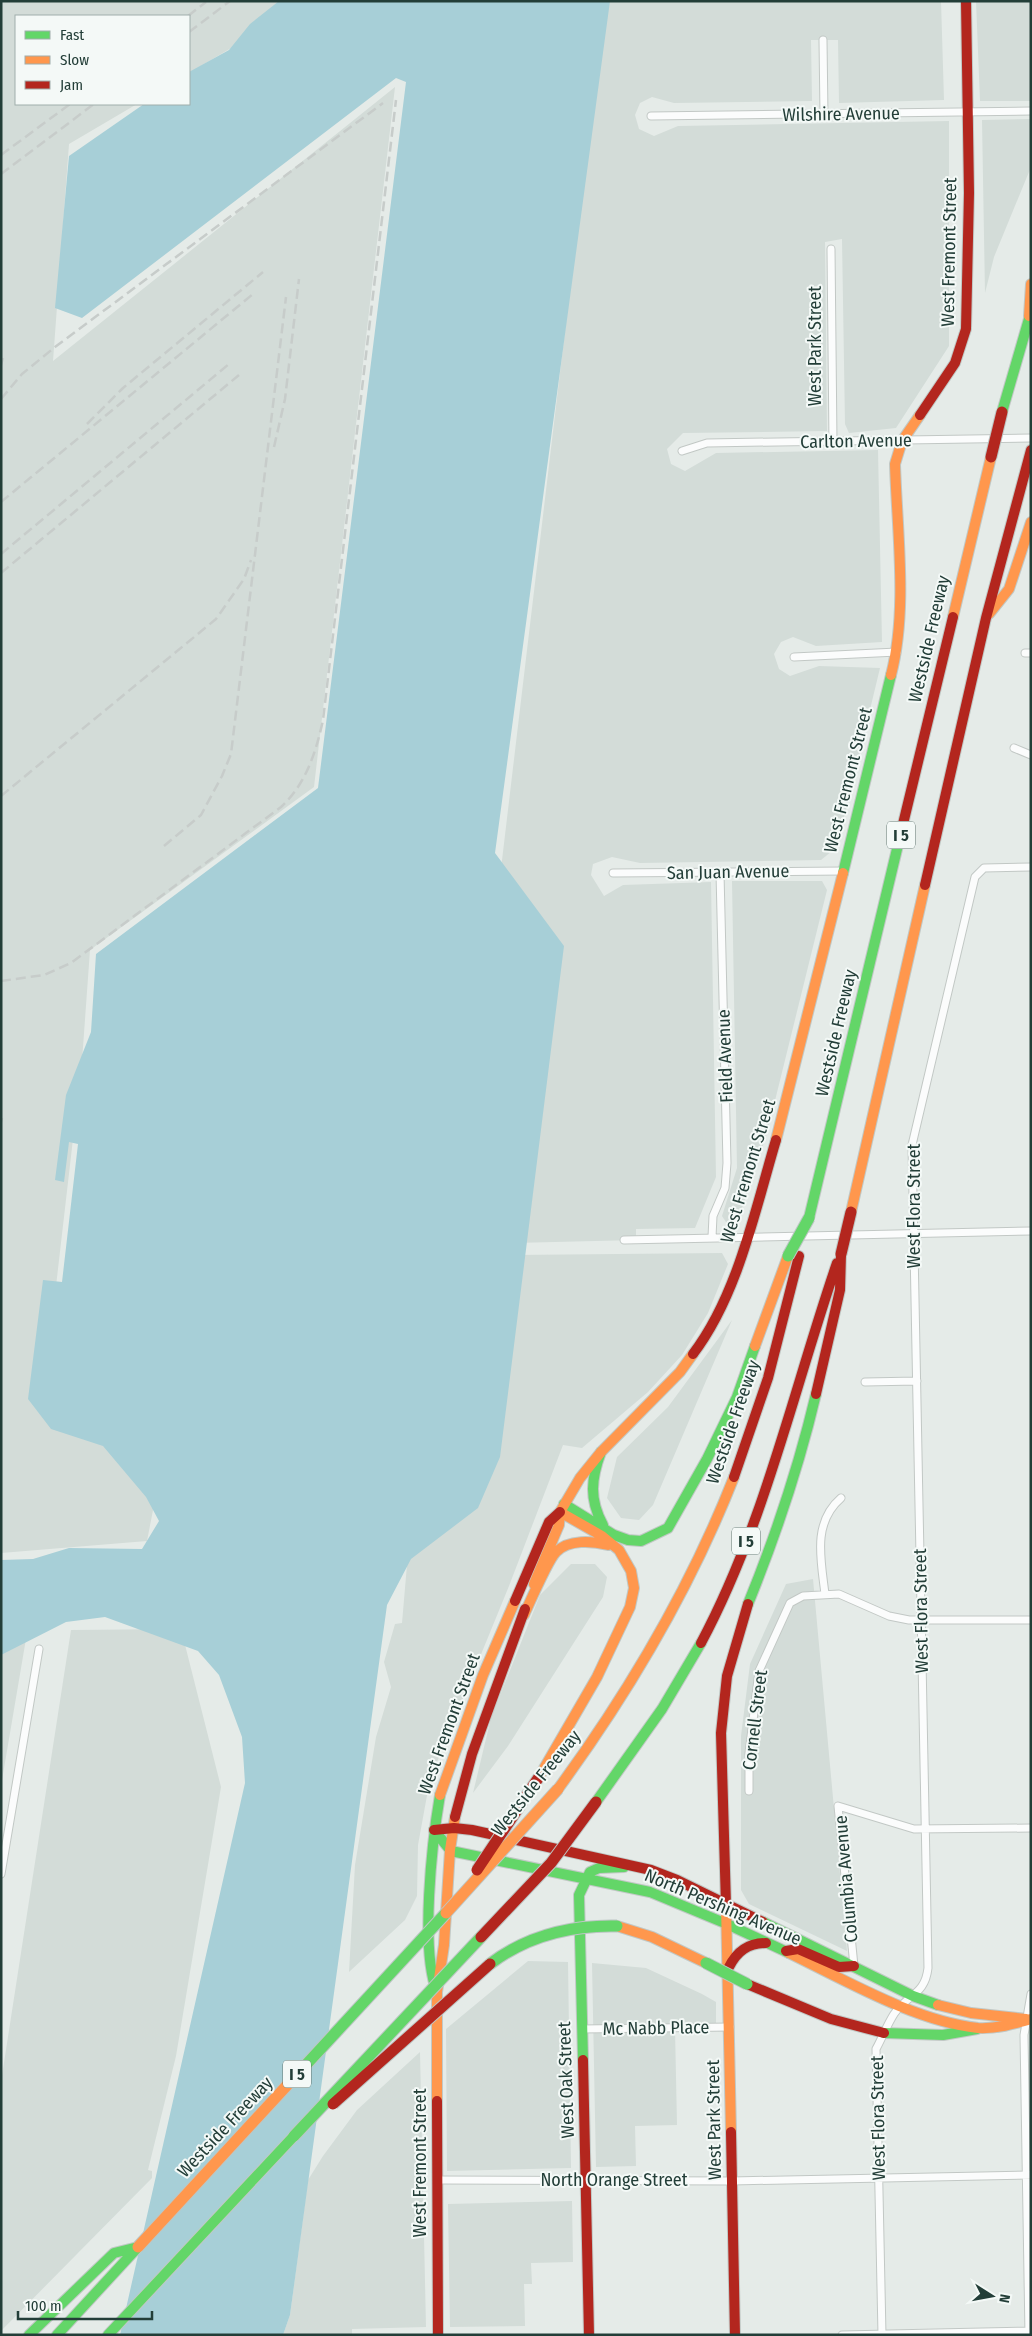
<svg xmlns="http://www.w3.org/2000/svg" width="1032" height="2336" font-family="'Fira Sans Condensed',sans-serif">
<rect width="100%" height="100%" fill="#e5ebe8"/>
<path fill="#d3dcd8" d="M1,1H310L189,73V16H16V104H137L69,144L53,361L395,87L314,787L90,950L82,1061L47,1364L154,1505L147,1541L1,1553Z
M597,1H941L944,100L839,103L838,40H811L812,101L674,103L652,97L640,103L635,115L639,129L654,136L678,126L949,121V346L896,428L849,433L845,424L842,239L825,242L827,431L683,433L667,449L671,464L685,471L716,453L878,450L882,642L816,646L793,637L781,642L774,654L779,669L790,676L819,666L880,668L837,847L821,860L640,863L612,857L593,864L591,875L604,896L623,885L711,882L716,1177L695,1228L636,1229V1240L514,1243L513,1255L722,1253L728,1264L708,1313L682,1355L648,1392L582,1448L563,1445L509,1586L430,1779L418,1845L417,1896L405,1920L349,1972L355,1865L376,1737L391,1687L384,1662L395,1624L402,1623L419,1425L500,877L599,45Z
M976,1H1031V101H980Z
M1031,119V167L994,257L985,293L982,120Z
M732,881H822L827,890L767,1133L738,1220L728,1225L722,1216L737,1168Z
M732,1320L653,1505L639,1520L621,1518L607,1498L617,1457L668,1407Z
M571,1564H595L607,1577L603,1597L508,1746L473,1793L491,1718L540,1595Z
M813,1579L847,1951L749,1904L741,1890V1736L750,1664L786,1584Z
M1,1626L28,1627L1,1786Z
M181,1629L221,1787L176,2056L148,2170L152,2171V2178L1,2331V2082L71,1630Z
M528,1961L568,1962L571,2168L447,2171L446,2029Z
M592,1963L646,1968L702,1994L716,2002V2027L675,2029L677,2125L635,2126L636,2166L596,2167Z
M420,2052L426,2327L352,2329V2335H283L290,2315L308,2180L323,2156L357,2110Z
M572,2201L573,2262L531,2263L532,2284H524L525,2326L450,2327L448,2204Z"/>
<path fill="#a7cfd7" d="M279,1H610L495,853L564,946L500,1457L478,1508L411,1559L387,1605L290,2315L283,2335H120L245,1783L242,1737L219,1675L198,1651L105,1617L66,1622L1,1655V1560L33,1559L69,1548L142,1549L159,1521L146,1497L103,1446L51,1429L28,1399L43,1280L62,1282L78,1144L69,1142L64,1182L55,1180L66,1095L91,1032L96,954L318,788L406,82L396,78L82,318L55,308L69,156L144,104H189V72L229,50L250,24Z"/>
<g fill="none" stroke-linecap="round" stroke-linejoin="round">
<g stroke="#c2c8c5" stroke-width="9">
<path id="street" d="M823,40L824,115
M651,116L1031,111
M831,249L833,442
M682,451L707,443L1031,438
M1025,653H1031
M794,657L897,652
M1014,748L1031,755
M613,873L844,871
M712,1237L713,1216L725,1188L727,1163L720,873
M624,1240L1031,1231
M865,1382L917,1381
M825,1594C821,1560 812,1523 841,1498
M749,1791V1753L759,1671L790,1603L803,1596L839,1594L889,1616L909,1620H1031
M1,1874L39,1649
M854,1966L838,1806L914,1829L1031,1828
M582,2029L730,2027
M438,2180L732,2181L1031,2175
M842,2335L1031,2331
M882,2335L876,2049C882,2038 887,2025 894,2014C908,1994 925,1995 928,1968L912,1145L975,877L984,868L1031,867
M1029,2335L1024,2035L1031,1994"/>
</g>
<g stroke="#c1c8c5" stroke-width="12">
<path id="fast" d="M1002,412L1031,312
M843,873L891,675
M809,1218L903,824
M601,1452C591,1479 589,1499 603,1525
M564,1504L614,1535L628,1540L641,1541L668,1528L707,1459L737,1397L755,1346
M748,1604C776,1535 799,1466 816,1394
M596,1802L662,1709L701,1643
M434,1830L451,1851L650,1892L727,1924L789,1953
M763,1922L913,1996L938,2005
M437,1992C420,1949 432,1842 440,1795
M884,2033L943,2035L977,2029
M583,2060L579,1895L590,1872L599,1868L624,1867
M29,2335L114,2253L138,2247
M57,2335L138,2247
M108,2335L294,2136"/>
</g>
<g stroke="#c1c8c5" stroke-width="12">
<path id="slow" d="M1029,316L1031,284
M989,614L1009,589L1031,522
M953,617L991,457
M891,675C908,609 897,532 895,464L902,441L920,415
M776,1140L843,873
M851,1212L925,885
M755,1346L788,1256
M534,1584L559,1525L560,1512L580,1478L601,1452L680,1372L693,1354
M524,1615C530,1602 548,1560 556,1552C569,1539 592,1541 608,1545
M539,1777L597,1677L630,1607L634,1588L631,1571L619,1550L602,1536L560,1512
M558,1789C629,1692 690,1589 734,1477
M440,1795L483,1675L515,1601
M726,1905L731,2132
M617,1926L652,1937L706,1963
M789,1953C847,1981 915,2021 978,2028C996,2029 1014,2024 1031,2019
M938,2005L971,2013L1026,2019
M437,2101V1992L444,1945L450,1850L455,1817"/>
</g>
<g stroke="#c1c8c5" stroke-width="12">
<path id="jam" d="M920,415L955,363L966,329L969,193L966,1
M903,824L953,617
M925,885L986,618L1031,450
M693,1354C738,1295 755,1210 776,1140
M816,1394L840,1290L841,1254
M734,1477L768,1378L799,1256
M515,1601L549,1522L560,1512
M701,1643C765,1523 793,1391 837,1263
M455,1817L472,1754L525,1609
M434,1830L454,1828L472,1830L651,1870L677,1880L763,1922
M726,1905L721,1733L727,1676L748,1604
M786,1951L798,1949L839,1967L854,1966
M729,1967C737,1951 748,1943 766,1943
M747,1984L831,2019L884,2033
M583,2060L589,2335
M437,2101L438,2335
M731,2132L735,2335"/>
</g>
<use href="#street" stroke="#fbfcfc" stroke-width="7"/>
<use href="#fast" stroke="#63d668" stroke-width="10"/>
<use href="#slow" stroke="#ff974d" stroke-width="10"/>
<use href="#jam" stroke="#b3261e" stroke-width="10"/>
<path stroke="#c7ccca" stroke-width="2.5" stroke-dasharray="10 5" stroke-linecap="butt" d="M188,16L206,2
M189,32L230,1
M1,155L70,104
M1,174L94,104
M1,365L3,358
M1,399L22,374L55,347L383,103
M87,424L123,388L263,272
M274,447L285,399L299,279
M1,502L253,294
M1,554L229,364
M1,573L239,375
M1,796L216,619L244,579L251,560
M164,846L201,815L222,776L231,754L286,297
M1,981L44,975L71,963L281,807C306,784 316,752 323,720L396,100
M1,1122L2,1118"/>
<g stroke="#bdc6c4" stroke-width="13" stroke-linecap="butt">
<path id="fast-bridge" d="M788,1256L809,1218
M706,1963L747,1984
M490,1964C528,1935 570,1925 617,1926
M291,2081L446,1913
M294,2136L481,1937"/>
</g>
<g stroke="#bdc6c4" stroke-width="13" stroke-linecap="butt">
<path id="slow-bridge" d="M446,1913L558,1789
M138,2247L291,2081"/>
</g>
<g stroke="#bdc6c4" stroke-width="13" stroke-linecap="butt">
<path id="jam-bridge" d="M991,457L1002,412
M841,1254L851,1212
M477,1870L539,1777
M481,1937L551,1863L596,1802
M333,2104L490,1964"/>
</g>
<use href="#fast-bridge" stroke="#63d668" stroke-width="11"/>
<use href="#slow-bridge" stroke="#ff974d" stroke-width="11"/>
<use href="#jam-bridge" stroke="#b3261e" stroke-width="11"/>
</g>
<g text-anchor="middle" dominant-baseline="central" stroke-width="4" stroke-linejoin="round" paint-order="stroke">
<g fill="#f4f9f7" stroke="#627671" stroke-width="1">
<rect x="887" y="821.5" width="28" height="27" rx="4"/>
<rect x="732" y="1527.5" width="28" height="27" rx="4"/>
<rect x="283" y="2060.5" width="28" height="27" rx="4"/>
</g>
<g font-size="16" font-weight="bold" fill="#233e38">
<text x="901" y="835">I 5</text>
<text x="746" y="1541">I 5</text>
<text x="297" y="2074">I 5</text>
</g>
<g font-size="18" fill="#233e38" stroke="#f4f9f7">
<text transform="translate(841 114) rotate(-1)">Wilshire Avenue</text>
<text transform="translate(949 252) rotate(-89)">West Fremont Street</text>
<text transform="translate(815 346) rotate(-90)">West Park Street</text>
<text transform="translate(856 441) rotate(-1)">Carlton Avenue</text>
<text transform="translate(929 639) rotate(-77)">Westside Freeway</text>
<text transform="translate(848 780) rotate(-76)">West Fremont Street</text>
<text transform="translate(728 872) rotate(-1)">San Juan Avenue</text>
<text transform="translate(836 1033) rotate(-77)">Westside Freeway</text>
<text transform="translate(725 1056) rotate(-92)">Field Avenue</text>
<text transform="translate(748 1171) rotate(-73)">West Fremont Street</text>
<text transform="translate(914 1206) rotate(-90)">West Flora Street</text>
<text transform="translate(733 1422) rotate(-71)">Westside Freeway</text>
<text transform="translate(921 1611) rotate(-91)">West Flora Street</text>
<text transform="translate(755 1720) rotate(-83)">Cornell Street</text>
<text transform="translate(449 1724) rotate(-70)">West Fremont Street</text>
<text transform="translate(536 1783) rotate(-51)">Westside Freeway</text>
<text transform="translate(846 1879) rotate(-95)">Columbia Avenue</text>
<text transform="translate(723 1907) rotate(23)">North Pershing Avenue</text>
<text transform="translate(656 2028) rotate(-1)">Mc Nabb Place</text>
<text transform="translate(566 2080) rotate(-92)">West Oak Street</text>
<text transform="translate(878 2118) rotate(-91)">West Flora Street</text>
<text transform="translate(714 2120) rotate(-91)">West Park Street</text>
<text transform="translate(225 2127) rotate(-47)">Westside Freeway</text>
<text transform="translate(420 2163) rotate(-90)">West Fremont Street</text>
<text x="614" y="2180">North Orange Street</text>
</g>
</g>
<rect width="1032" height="2336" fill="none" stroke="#233e38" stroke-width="5"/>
<rect x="15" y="15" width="175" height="90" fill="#f4f9f7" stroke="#a0aeab"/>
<rect x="25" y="31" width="25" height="8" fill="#63d668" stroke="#a0aeab"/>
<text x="60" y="40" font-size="15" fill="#233e38">Fast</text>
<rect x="25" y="56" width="25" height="8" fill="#ff974d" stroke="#a0aeab"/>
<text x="60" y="65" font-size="15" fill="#233e38">Slow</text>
<rect x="25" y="81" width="25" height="8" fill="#b3261e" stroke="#a0aeab"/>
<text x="60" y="90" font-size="15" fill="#233e38">Jam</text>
<g transform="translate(992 2296) rotate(101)" stroke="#f4f9f7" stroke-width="4" paint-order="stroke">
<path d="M0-4L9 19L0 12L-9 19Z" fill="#233e38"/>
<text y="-8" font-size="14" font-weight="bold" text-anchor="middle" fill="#233e38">N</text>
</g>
<path d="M18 2311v8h134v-8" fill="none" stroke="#233e38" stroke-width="2.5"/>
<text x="25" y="2311" font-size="15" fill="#233e38" stroke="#f4f9f7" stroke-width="4" paint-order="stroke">100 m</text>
</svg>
